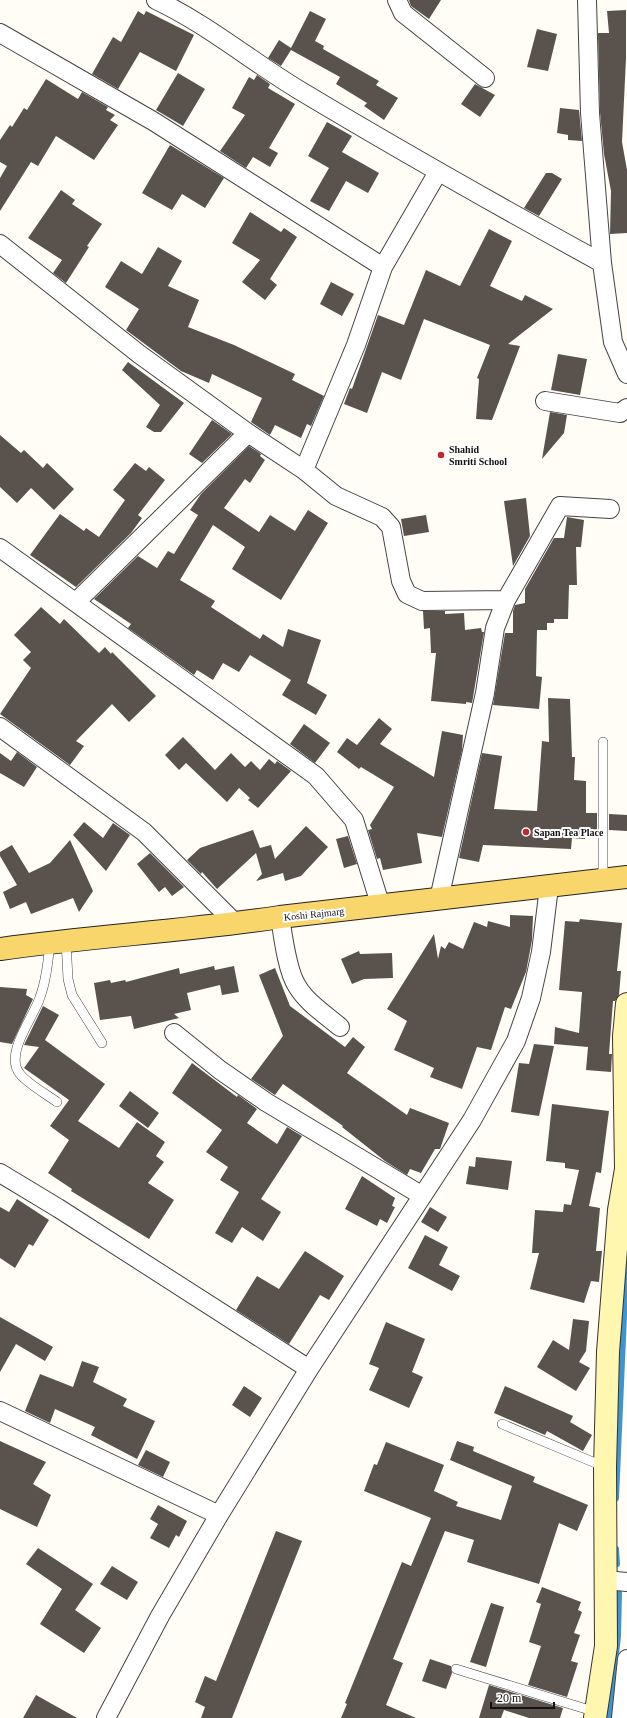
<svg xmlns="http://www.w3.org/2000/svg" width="627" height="1718" font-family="'Times New Roman',serif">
<rect width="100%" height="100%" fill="#fffdf5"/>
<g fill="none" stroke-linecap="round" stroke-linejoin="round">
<path stroke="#3f96cf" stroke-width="6" d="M616,1498L627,1247
M616,1549L617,1564
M609,1718L618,1636L619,1593"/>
</g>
<path fill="#5a524d" d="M409,0H441L429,19L411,6Z
M626,10V58L622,142L627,170V233L610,234L611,191L604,154L600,112L598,33H609L607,11Z
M138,11L144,15L146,11L194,35L176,71L140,52L118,89L92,74L113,37L121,42Z
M310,11L326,19L315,41L324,46L323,49L379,81L376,85L398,98L384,120L364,106L367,103L336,84L340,77L291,50L281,66L268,58L279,40L291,48Z
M537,29L557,34L548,71L527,67Z
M178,73L205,89L183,126L156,110Z
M257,75L270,84L268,88L295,104L269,148L278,153L270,167L253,157L246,168L220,151L245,115L232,108L249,77L254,80Z
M46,79L78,99L82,92L108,107L106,110L115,115L110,120L118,125L94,160L56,136L38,166L31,162L0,211V178L7,166L0,162V140L10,125L12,127L24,108L27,110Z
M475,84L495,95L480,117L461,104Z
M560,108L579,110L582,141L568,140V135L557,133Z
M327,122L352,136L342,152L379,173L368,193L346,181L329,211L310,201L329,168L308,156Z
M170,145L224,178L205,208L182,194L172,210L142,193Z
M546,173H552L562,179L539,216L524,208Z
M61,190L75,200L72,204L102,224L87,246L89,247L66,283L53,273L62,260L28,238Z
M250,212L281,232L284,228L297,237L270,279L277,285L265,300L242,282L260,260L232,243Z
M489,229L512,241L490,286L522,301L525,295L553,309L508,344L520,346L492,420L476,419L479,379L477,378L490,345L424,319L401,380L382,372L367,413L344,404L350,388L352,389L378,315L404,325L426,270L460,286Z
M158,247L182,261L168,286L199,300L188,327L234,345L295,374L292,380L324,396L311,426L307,424L301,438L275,425L270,435L251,422L262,398L212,374L209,383L181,371L126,330L139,309L105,287L121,261L142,274Z
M331,282L354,294L342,316L320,304Z
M558,354L587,359L580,395L551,390Z
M128,362L184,403L161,432H154L146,427L160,405L122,370Z
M550,412L567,415L564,433L542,459Z
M212,420L232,434L202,463L189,454Z
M0,435L21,453L24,450L43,468L47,463L74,489L54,510L31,488L17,503L0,487Z
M249,446L261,454L260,456L265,460L250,483L245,479L224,508L259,532L270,515L295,531L308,510L328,523L281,600L232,569L245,547L213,525L180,580L215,601L211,607L260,639L263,634L283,647L288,629L321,640L307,683L327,695L316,715L282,695L291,680L250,655L239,672L223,663L213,680L197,670L194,675L128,628L131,624L94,599L138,556L157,568L168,551L174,554L198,515L190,510L201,494Z
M135,463L146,471L149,467L165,480L138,515L142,518L131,533L76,587L30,555L60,514L84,531L86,528L99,537L125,500L113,490Z
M526,498L530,536L513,566L504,501Z
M426,515L429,532L404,536L401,519Z
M567,517L584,520L581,547H576L577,585H569L568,619H554V623H547V630H537L536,676L542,677L539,709L493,705L505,633H513V611L515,605L525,603V589L554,538H564Z
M41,607L60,624L64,619L99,653L105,647L111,654L112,652L156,696L129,722L112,704L76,741L84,746L70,765L0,714L31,668L23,660L31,652L14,635Z
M423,611H445V614L464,613L465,630L481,628L482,632H484L472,703L466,702V704L431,701L436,653H431L430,628L424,629Z
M548,698L570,699L572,757H575L574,780L586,781V813H597V830L585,829V839L572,838L571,849L483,845L479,862L459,858L482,753L502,756L494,809L537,811L542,741L549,742Z
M379,718L392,729L380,744L434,777L442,731L463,735L462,750L442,837L417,833L422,863L383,870L380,858L377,859L368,830L372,829L370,825L394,787L361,767L359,769L337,752L347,738L357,745Z
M304,724L330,743L315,763L290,744Z
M183,737L215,770L231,753L245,767L251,761L260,770L269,759L275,764L277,761L291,771L258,808L248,800L250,798L239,788L227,802L186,763L179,770L165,755Z
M17,752L37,767L24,787L0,773V753L11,761Z
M609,814L627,815V831L609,830Z
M84,822L103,838L113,823L130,835L106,871L73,835Z
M306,826L328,847L301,876L285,881L283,873L256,881L262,874L256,853L217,889L202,872L201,874L187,860L200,848L253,830L260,848L271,845L275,859Z
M348,836L357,864L344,868L336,839Z
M70,840L93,891L79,912L73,898L31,914L26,902L10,909L3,892L17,885L0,856V852L12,845L29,873L50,863Z
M150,853L184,887L172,896L165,887L159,892L137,864Z
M510,915L533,916L532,940L526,972L511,1009L505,1007L491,1050L477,1047L462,1089L430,1077L434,1068L394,1050L407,1021L387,1009L434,934L438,959L441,946L445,949L449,942L463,949L474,922L487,927L488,921L510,927Z
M580,919L622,923L617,971H621L619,995L615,1001H613L609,1054H612L611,1072L586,1070L588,1047L554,1044L555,1027L579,1033L582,992L559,990L565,921L579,922Z
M359,951L360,954L392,953L393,978L364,979L352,984L341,959Z
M214,966L215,970L234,966L239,992L222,995L220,985L187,993L191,1010L174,1014L179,1018L134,1029L131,1016L100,1020L94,983L110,980L111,983L125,980L126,982L179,968L180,974Z
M275,968L290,1006L345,1047L353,1037L365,1047L347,1073L407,1115L410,1108L449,1123L440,1149H435L421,1173L410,1169L407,1175L385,1161L342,1127L343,1126L283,1084L275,1095L251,1079L283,1036L259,975Z
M0,987L27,989L26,995L33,999L12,1044L0,1042Z
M43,1006L59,1015L45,1040L105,1084L78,1121L119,1148L137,1122L165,1142L156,1156L164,1162L148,1183L174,1200L149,1239L71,1191L72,1189L48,1173L69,1140L50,1126L69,1100L24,1068L39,1047L24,1045Z
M534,1044L554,1046L539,1116L511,1112L519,1063L529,1064Z
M192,1063L237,1097L238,1095L257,1109L247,1123L277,1144L287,1127L302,1136L261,1199L281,1212L263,1241L242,1227L232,1243L215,1233L239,1192L220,1180L228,1167L206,1152L222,1130L172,1093Z
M130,1091L159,1113L148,1128L119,1106Z
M552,1104L609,1111L601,1173L596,1172L589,1206L600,1208L596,1251H602L599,1282L591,1281L584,1303L530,1289L539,1253H532L535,1210L563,1212L564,1204L571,1205L579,1170L565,1168V1163L546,1161Z
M476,1157L512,1161L508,1190L466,1184L469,1166L475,1167Z
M362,1176L395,1198L392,1206L395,1207L387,1223L380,1219L377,1226L345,1209Z
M17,1199L49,1220L33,1246L29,1244L15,1268L0,1258V1207L9,1212Z
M430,1207L447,1217L438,1232L421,1222Z
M425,1235L448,1247L439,1265L460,1276L452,1291L408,1268Z
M305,1251L344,1276L329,1300L320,1295L289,1344L236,1310L257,1276L279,1289Z
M0,1317L53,1347L45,1361L16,1344L0,1372Z
M573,1319L589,1321L586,1351L579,1362L590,1368L576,1391L537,1367L553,1340L569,1350Z
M386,1322L425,1339L412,1372L423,1377L409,1408L369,1390L379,1368L369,1364Z
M82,1361L99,1367L93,1382L127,1399L123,1406L155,1421L137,1459L91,1435L95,1427L55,1409L50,1423L25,1411L40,1374L73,1387Z
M244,1386L262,1398L250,1417L232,1405Z
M505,1386L573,1416L570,1422L592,1435L583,1451L547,1431L545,1435L494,1413Z
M0,1441L46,1462L33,1484L51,1495L37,1527L0,1509Z
M457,1441L474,1447L473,1451L535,1477L533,1482L588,1505L577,1531L559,1523L539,1584L467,1562L474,1540L445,1531L393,1659L403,1663L386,1705L416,1718H341L347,1704L345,1703L402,1562L411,1566L431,1518L364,1491L374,1464L377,1465L386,1442L444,1465L434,1491L458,1502L456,1506L501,1520L512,1486L450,1460Z
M146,1450L170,1462L163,1477L138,1465Z
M158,1505L187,1521L179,1537L176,1535L169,1548L150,1538L158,1524L150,1519Z
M276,1531L302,1541L232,1718H201L205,1707L195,1702L205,1676L216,1681Z
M38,1548L93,1584L75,1610L101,1628L84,1653L40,1624L62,1589L26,1564Z
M112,1566L138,1582L127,1600L100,1584Z
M542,1587L581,1602L578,1610L582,1612L574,1633L580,1635L571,1661L578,1663L567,1697L528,1685L541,1646L529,1642L541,1604L536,1602Z
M491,1603L504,1607L486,1667L470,1662Z
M430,1659L451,1666L452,1673L446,1689L422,1681Z
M489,1685L563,1708L560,1718H529L504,1710L501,1718H479Z
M36,1695L77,1718H23Z"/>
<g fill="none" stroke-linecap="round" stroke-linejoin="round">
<g stroke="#444" stroke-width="10">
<path id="lane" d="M603,880V742
M66,941L68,979L72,995L102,1043
M50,943C48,962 46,982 39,1000C32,1019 4,1055 20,1074C28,1084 46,1094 57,1102
M502,1424L605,1467
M456,1669L596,1712"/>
</g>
<g stroke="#444" stroke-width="20">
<path id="street" d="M156,0C207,24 251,61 299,90C399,150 500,207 602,263
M397,0L403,13L485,78
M587,0L590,113L602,263L613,342L627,374
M0,33L153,121L383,267
M0,244L139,354L248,433L304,470L336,496L382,517L391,527L401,581L407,594L422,601L506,600
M545,401L620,413L627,408
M304,470L356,345L383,267L438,172
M0,548L316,776L354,820L381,907
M76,602L248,433
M0,727L144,832L236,924
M439,899L485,693L495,628L506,600L560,506L610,509
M280,917C283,936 287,971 297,986C307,1003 326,1015 340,1027
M174,1033L220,1070L266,1102L421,1195
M0,1173L58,1208L309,1369
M0,1411L219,1515
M606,1580L627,1582
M106,1718L160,1616L219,1515L309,1369L472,1120L516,1041L531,998L541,952L549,887
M621,1718L627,1659"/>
</g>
<g stroke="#333" stroke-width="24">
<path id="secondary" d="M595,1718L606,1646L605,1467L608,1352L619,1210L626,1169L624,1036L627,1004"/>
</g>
<g stroke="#222" stroke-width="24">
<path id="primary" d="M0,949C93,936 187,931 280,917L627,877"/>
</g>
<use href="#lane" stroke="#fff" stroke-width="9"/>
<use href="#street" stroke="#fff" stroke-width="18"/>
<use href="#secondary" stroke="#fff6b0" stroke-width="22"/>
<use href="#primary" stroke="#f9d66b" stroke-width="22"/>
</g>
<g fill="#c4262e" stroke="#fff" stroke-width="1.5">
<circle cx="441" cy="455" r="4"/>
<circle cx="526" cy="832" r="4"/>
</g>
<g text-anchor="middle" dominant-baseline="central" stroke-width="4" stroke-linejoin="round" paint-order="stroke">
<g font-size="10" font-weight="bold" fill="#111" stroke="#fff" text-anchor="start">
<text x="449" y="449">Shahid<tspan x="449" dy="12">Smriti School</tspan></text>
<text x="534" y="832">Sapan Tea Place</text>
</g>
<g font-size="10" fill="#111" stroke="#fff">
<text transform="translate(314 914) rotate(-6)">Koshi Rajmarg</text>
</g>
</g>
<path d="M491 1702v6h63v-6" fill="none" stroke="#111111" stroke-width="2"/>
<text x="497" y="1702" font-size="12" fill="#111111" stroke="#ffffff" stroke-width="3" paint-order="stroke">20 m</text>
</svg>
